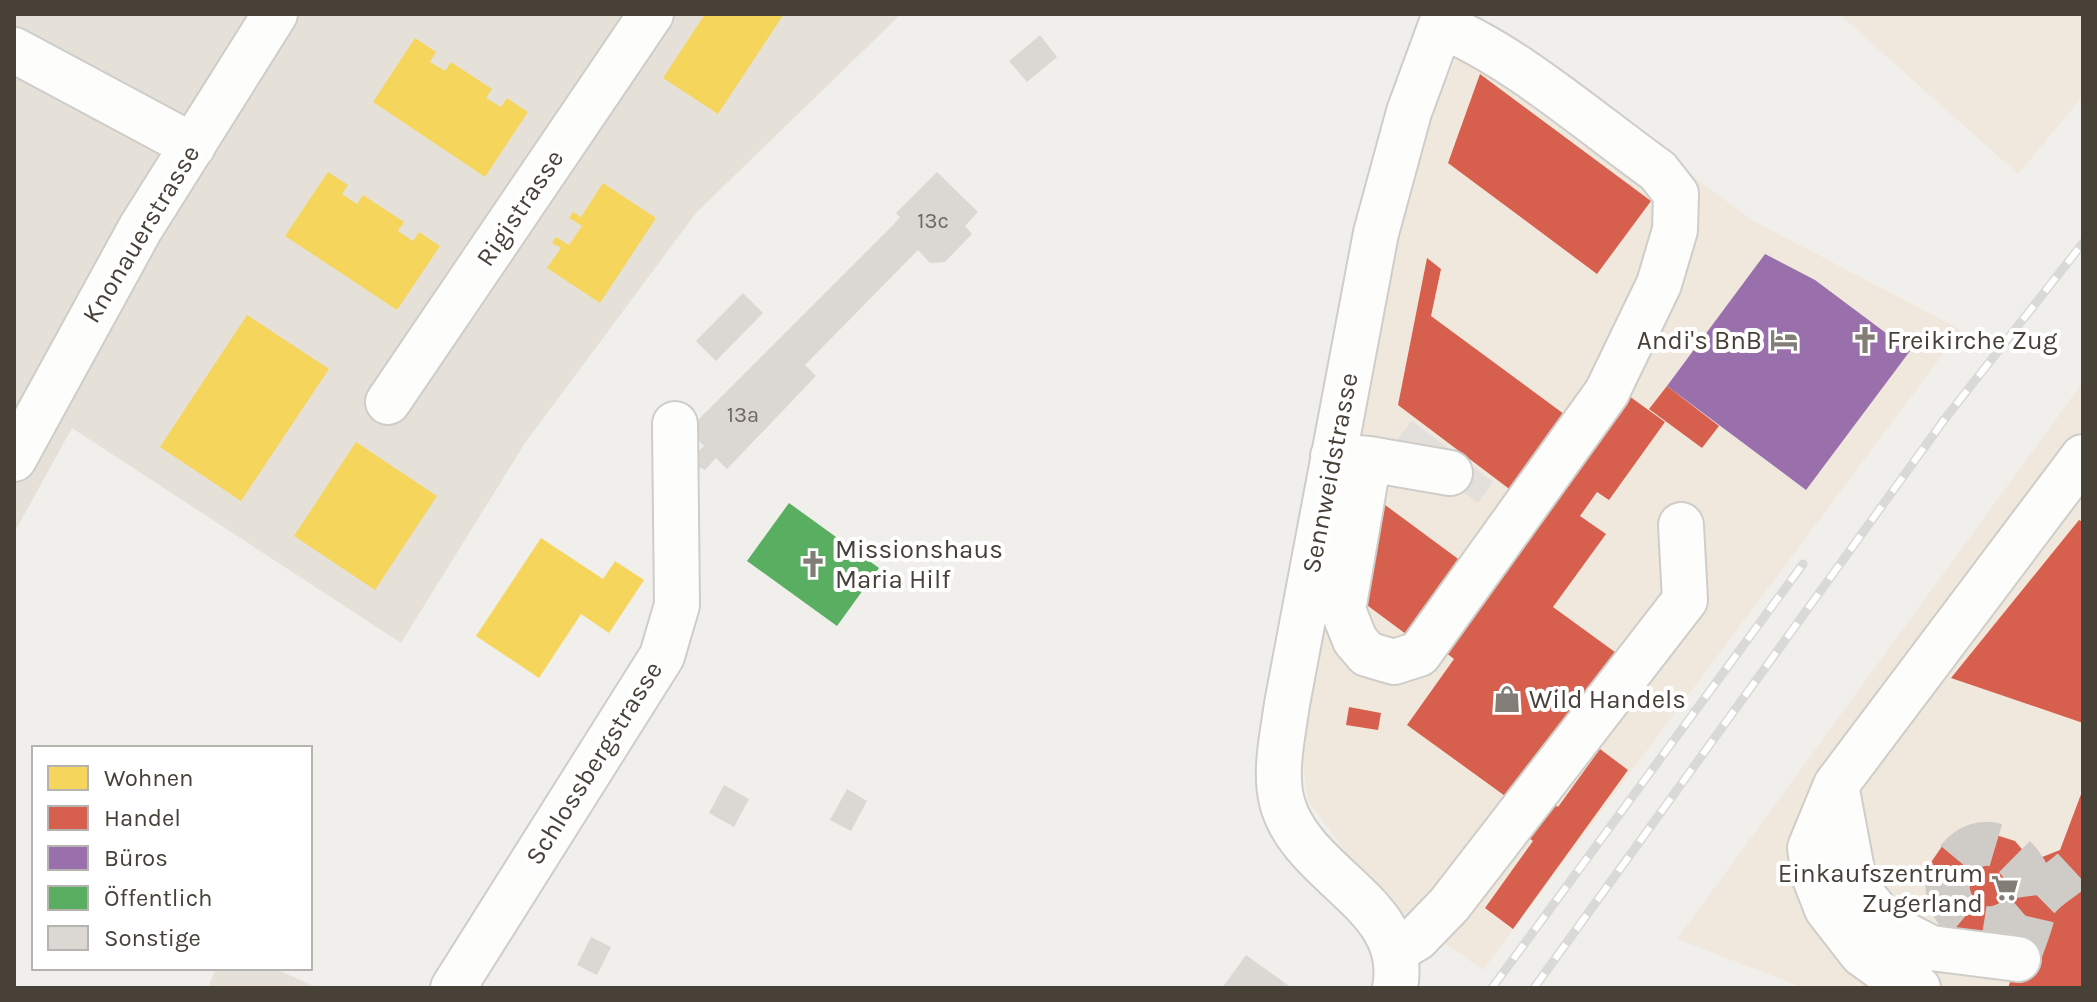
<svg xmlns="http://www.w3.org/2000/svg" width="2097" height="1002" font-family="Karla,sans-serif">
<rect width="100%" height="100%" fill="#f1efeb"/>
<path fill="#e5e1d9" d="M14,14H901L696,213L525,443L401,643L72,428L14,533Z
M216,968H274L318,988H208Z"/>
<path fill="#f0e8dc" d="M1839,14H2083V96L2018,174Z
M1475,16L1752,220L1961,330L1483,970L1393,906L1344,850L1308,801L1301,751L1387,252L1439,96Z
M2083,382V988H1804L1677,939Z"/>
<path fill="#e3e0dc" d="M1412,421L1493,482L1478,503L1396,441Z"/>
<path fill="#f6d55c" d="M705,14H784L718,114L663,78Z
M415,38L436,52L430,62L445,71L451,62L492,89L486,98L501,107L507,98L528,112L485,177L373,102Z
M328,172L348,185L342,194L357,204L363,195L404,222L398,231L413,241L419,232L440,246L397,310L285,236Z
M603,183L656,218L600,303L547,268L561,248L552,243L556,237L569,245L582,226L569,218L573,212L581,217Z
M247,315L329,369L241,501L160,447Z
M356,442L437,496L375,590L294,536Z
M541,538L603,579L615,561L644,580L609,633L581,614L539,678L476,636Z"/>
<path fill="#d6604d" d="M1480,74L1651,201L1597,274L1448,163Z
M1427,258L1441,269L1431,316L1572,420L1516,494L1398,405Z
M1667,386L1719,426L1702,448L1649,409Z
M1629,396L1665,422L1609,500L1597,492L1580,516L1606,534L1553,607L1619,655L1512,801L1407,725L1454,659L1441,649L1518,542L1525,546Z
M1377,499L1465,564L1410,637L1360,600Z
M2079,520L2083,522V723L1951,678Z
M1349,707L1381,713L1378,730L1346,725Z
M1600,749L1628,770L1513,929L1485,908L1533,841L1521,832L1545,798L1558,807Z
M2083,789V988H2008L2018,959L2006,934L1975,942L1947,931L1929,904L1925,871L1945,842L1974,828L2015,841L2032,861L2060,850Z"/>
<path fill="#9970ab" d="M1765,254L1815,280L1910,351L1806,490L1667,386Z"/>
<path fill="#5aae61" d="M789,503L879,568L837,626L747,561Z"/>
<path fill="#dbd8d4" d="M1040,35L1057,57L1027,82L1009,61Z
M937,172L978,212L965,226L972,234L945,262L930,263L918,250L805,365L816,376L727,469L716,458L705,470L699,467L692,457L704,446L688,430L893,225L900,217L896,213Z
M743,293L763,313L716,361L696,341Z
M724,785L749,799L734,827L709,813Z
M847,789L867,801L851,831L830,820Z
M591,937L611,947L597,975L577,965Z
M1246,955L1292,988H1222Z"/>
<g fill="none" stroke-linecap="round" stroke-linejoin="round">
<path stroke="#cfccc7" stroke-width="44" stroke-dasharray="44 22" stroke-linecap="butt" d="M2018,959C2023,943 2033,923 2034,906C2036,864 1990,818 1956,861C1934,889 1958,932 1994,928C2016,925 2032,903 2048,889C2060,879 2077,870 2083,856"/>
<g stroke="#cfcdc9" stroke-width="48">
<path id="minor" d="M14,50L193,146
M388,402L651,14
M1333,456L1369,459L1343,610L1355,640L1367,654L1394,662L1419,654L1607,392L1659,284L1675,230L1676,194L1658,171C1595,126 1511,53 1441,26
M14,459L140,229L275,14
M1369,459L1450,473
M1836,785L1855,886L1888,926L1931,948L2018,959
M1395,951L1417,938L1449,905L1685,600L1681,525
M453,988L662,656L677,605L675,424
M1395,988C1411,903 1302,877 1282,802C1274,771 1283,734 1287,704L1376,233L1409,112L1445,14
M1918,988L1898,980L1862,954L1827,909L1814,876L1810,848L1836,785L2083,457"/>
</g>
<use href="#minor" stroke="#fdfdfc" stroke-width="44"/>
<g stroke="#d9d9d8" stroke-width="9">
<path id="rail" d="M1492,988L1803,564
M1534,988L1944,420L2083,243"/>
</g>
<use href="#rail" stroke="#fff" stroke-width="6" stroke-dasharray="18" stroke-linecap="butt"/>
</g>
<defs>
<g id="hotel-bare" transform="scale(2.16)"><path d="M-6-4.5h1.5V1H6V5H4.5V3h-9V5H-6ZM-4 0a1.8 1.8 0 1 1 3.6 0ZM.5 0V-2.5h3Q6-2.5 6 0Z" fill="#827e77" stroke="#fff" stroke-width="2.5" paint-order="stroke"/></g>
<g id="church-bare" transform="scale(2.16)"><path d="M-1.2-6h2.4v3.5h3.3v2.4h-3.3V6h-2.4V-.1h-3.3v-2.4h3.3Z" fill="#827e77" stroke="#fff" stroke-width="2.5" paint-order="stroke"/></g>
<g id="shop-bare" transform="scale(2.16)"><path d="M-5-2.5h2.3a2.7 3.5 0 0 1 5.4 0H5L5.5 6h-11ZM-1.5-2.5h3a1.5 2.3 0 0 0-3 0Z" fill="#827e77" stroke="#fff" stroke-width="2.5" paint-order="stroke"/></g>
<g id="supermarket-bare" transform="scale(2.16)"><path d="M-6-5.5h2.5l.6 2H6L4.5 2H-2.5L-4.4-4H-6ZM-1.5 3.2a1.3 1.3 0 1 0 .1 0ZM3 3.2a1.3 1.3 0 1 0 .1 0Z" fill="#827e77" stroke="#fff" stroke-width="2.5" paint-order="stroke"/></g>
</defs>
<g fill-rule="evenodd">
<use href="#hotel-bare" x="1784" y="340"/>
<use href="#church-bare" x="1865" y="340"/>
<use href="#church-bare" x="813" y="564"/>
<use href="#shop-bare" x="1507" y="699"/>
<use href="#supermarket-bare" x="2005" y="888"/>
</g>
<g text-anchor="middle" dominant-baseline="central" stroke-width="8" stroke-linejoin="round" paint-order="stroke">
<g font-size="22" fill="#6d6860">
<text x="933" y="221">13c</text>
<text x="743" y="415">13a</text>
</g>
<g font-size="26" fill="#474138" stroke="#fff">
<text transform="translate(520 208) rotate(-56)">Rigistrasse</text>
<text transform="translate(141 234) rotate(-59)">Knonauerstrasse</text>
<text transform="translate(1330 473) rotate(-79)">Sennweidstrasse</text>
<text transform="translate(594 763) rotate(-58)">Schlossbergstrasse</text>
</g>
<g font-size="26" fill="#474138" stroke="#fff" text-anchor="start">
<text x="1762" y="340" text-anchor="end">Andi's BnB</text>
<text x="1887" y="340">Freikirche Zug</text>
<text x="835" y="549">Missionshaus<tspan x="835" dy="30">Maria Hilf</tspan></text>
<text x="1529" y="699">Wild Handels</text>
<text x="1983" y="873" text-anchor="end">Einkaufszentrum<tspan x="1983" dy="30">Zugerland</tspan></text>
</g>
</g>
<rect width="2097" height="1002" fill="none" stroke="#474138" stroke-width="32"/>
<rect x="32" y="746" width="280" height="224" fill="#ffffff" stroke="#b5b3af" stroke-width="2"/>
<rect x="48" y="766" width="40" height="24" fill="#f6d55c" stroke="#b5b3af" stroke-width="2"/>
<text x="104" y="786" font-size="24" fill="#474138">Wohnen</text>
<rect x="48" y="806" width="40" height="24" fill="#d6604d" stroke="#b5b3af" stroke-width="2"/>
<text x="104" y="826" font-size="24" fill="#474138">Handel</text>
<rect x="48" y="846" width="40" height="24" fill="#9970ab" stroke="#b5b3af" stroke-width="2"/>
<text x="104" y="866" font-size="24" fill="#474138">Büros</text>
<rect x="48" y="886" width="40" height="24" fill="#5aae61" stroke="#b5b3af" stroke-width="2"/>
<text x="104" y="906" font-size="24" fill="#474138">Öffentlich</text>
<rect x="48" y="926" width="40" height="24" fill="#dbd8d4" stroke="#b5b3af" stroke-width="2"/>
<text x="104" y="946" font-size="24" fill="#474138">Sonstige</text>
</svg>
